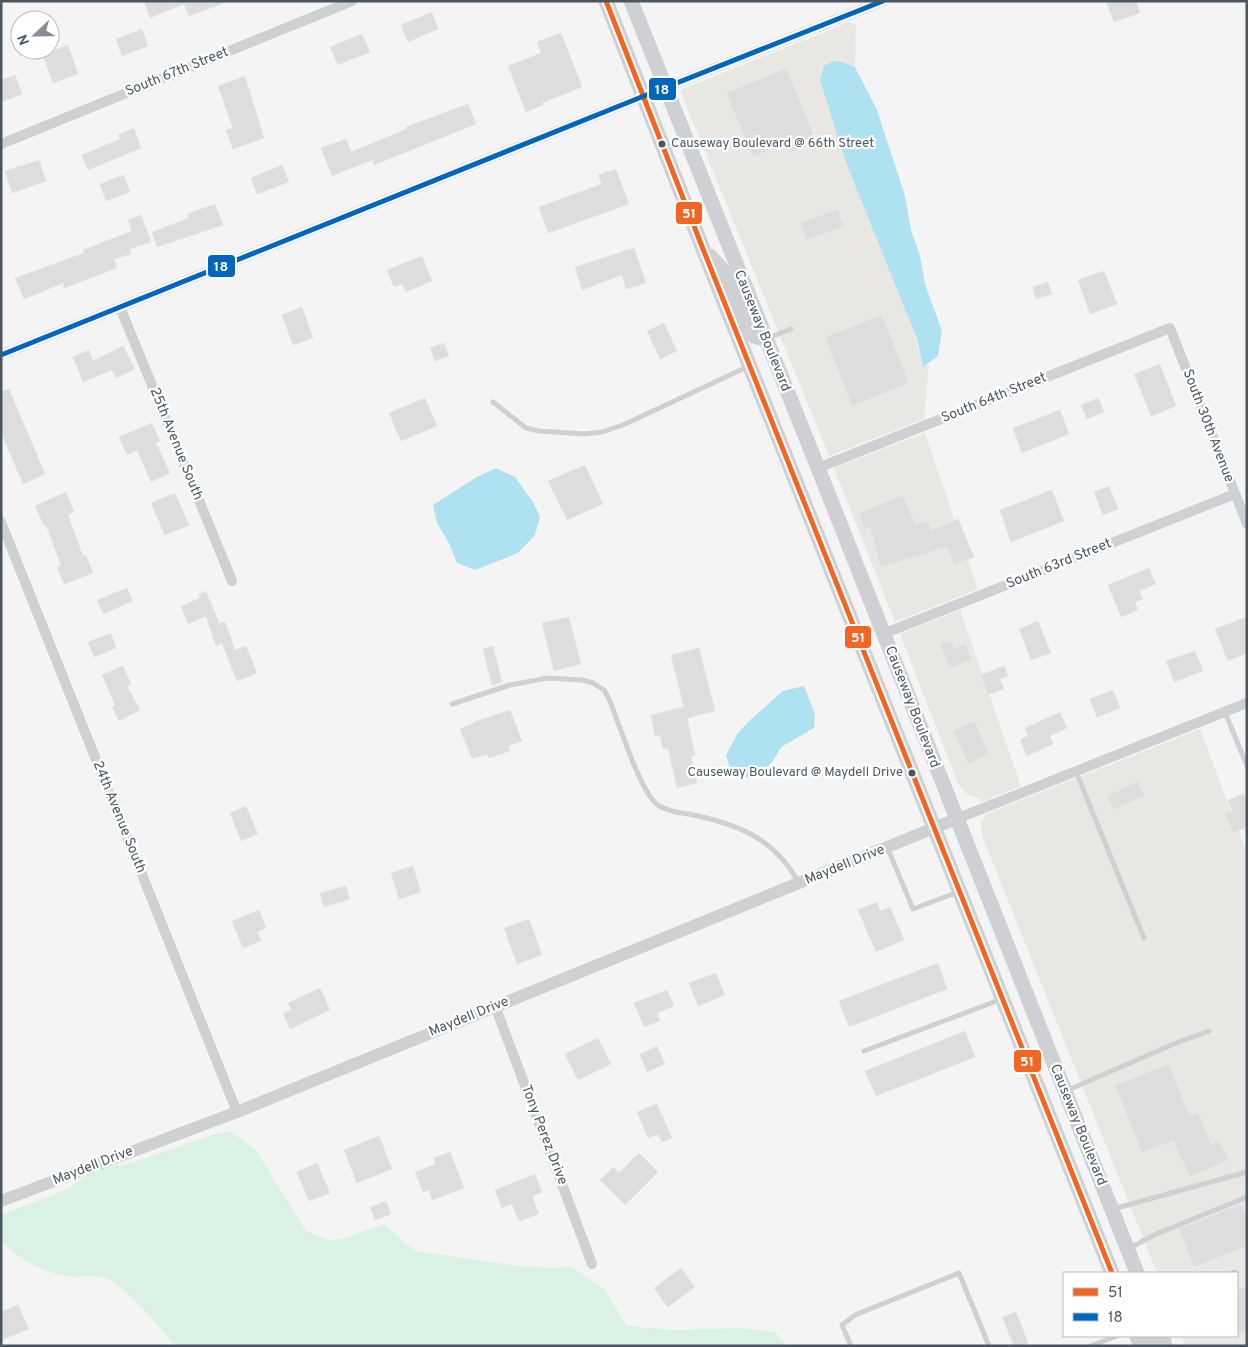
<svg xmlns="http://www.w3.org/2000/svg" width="1248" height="1347" font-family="Overpass,sans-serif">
<rect width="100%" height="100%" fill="#f4f4f4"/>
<path fill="#e8e7e3" d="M849,22L856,25L855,67L842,62L923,367L929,364L924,419L829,456L680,90Z
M925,433L978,589L895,622L834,468Z
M960,610L1021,786L981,802L979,798L966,794L957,781L900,634Z
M1200,729L1247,854V1346H1185L1182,1336H1237V1273H1157L983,838L980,823L986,814Z"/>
<path fill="#d9f2e3" d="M230,1131L255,1149L306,1231L328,1240L342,1239L384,1224L415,1251L518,1266L551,1268L572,1267L604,1289L627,1326L671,1330L741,1328L775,1332L787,1346H175C162,1330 121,1281 103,1277C91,1275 79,1278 68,1276C42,1273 19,1259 1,1241V1215L68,1189L94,1170L132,1163L209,1136Z"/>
<path fill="#aee2f0" d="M833,61L842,62L855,67L877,110L905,196L911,230L920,256L925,284L942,331L938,356L923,367L917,339L845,160L820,80L824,66Z
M496,468L515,477L533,502L540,517L535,535L518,553L475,570L457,563L449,543L437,523L433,505L475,478Z
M804,686L815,714L814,728L781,747L773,761L764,770L749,778L731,772L726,755L738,733L749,721L783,691Z"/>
<path fill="#ddddde" stroke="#e5e6e7" d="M144,1H227V2L189,16L184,4L150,18Z
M1106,1H1136L1140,13L1114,22Z
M432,12L438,29L408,42L401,25Z
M142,29L148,46L122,56L116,39Z
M561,33L582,87L542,103L543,105L526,112L508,66L541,53L537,42Z
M362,34L370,52L338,65L330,47Z
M68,45L78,74L53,83L43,55Z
M786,68L817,142L791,152L787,143L753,157L726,93Z
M15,75L22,94L1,102V80Z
M245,76L264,138L233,149L226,130L233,128L218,86Z
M468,104L476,124L374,165L372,160L332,176L321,148L346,139L351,152L407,129L406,127Z
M134,128L141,148L88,170L82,155L120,139L118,135Z
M39,160L46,181L12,193L5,171Z
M282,165L289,182L257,194L251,178Z
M616,169L629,204L548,233L539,207L602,184L598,175Z
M124,175L130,192L106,201L100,184Z
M215,204L223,225L157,247L152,232L189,218L187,214Z
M838,209L844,227L806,240L800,223Z
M141,215L151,242L130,249L131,254L114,259L117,268L64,288L63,283L24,299L15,278L84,253L83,250L132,231L128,220Z
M634,248L646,283L626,289L622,275L582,290L575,267Z
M422,256L432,281L406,292L402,284L394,287L387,270Z
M1104,271L1117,304L1090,314L1078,280Z
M1048,282L1052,294L1036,299L1033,287Z
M302,307L313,338L293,345L282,315Z
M882,315L909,383L852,406L825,337Z
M664,323L677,351L660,359L647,331Z
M444,343L449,356L435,361L430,348Z
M123,346L135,369L116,378L112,370L83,382L73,357L89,350L93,361Z
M1160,364L1176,406L1151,416L1134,374Z
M9,389L45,474L23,484L1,432V392Z
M425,398L437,426L401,441L389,413Z
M1098,398L1104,412L1087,419L1081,405Z
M1060,410L1069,434L1022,453L1013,428Z
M152,423L160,441L156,443L170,473L151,482L137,450L127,455L119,437Z
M585,465L603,504L567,520L548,481Z
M1109,486L1118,509L1103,515L1094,492Z
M1052,490L1064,521L1011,542L1000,510Z
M66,492L74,512L68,515L83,556L86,555L93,573L64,584L57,567L61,565L46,525L44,526L35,506Z
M175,493L189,525L165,535L151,503Z
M903,495L915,524L928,520L931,530L958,519L974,557L954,565L947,547L881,567L870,527L865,529L859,513Z
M1149,568L1156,584L1139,591L1143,599L1135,602L1138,610L1121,617L1108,585Z
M127,588L133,601L103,614L97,600Z
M206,591L219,623L225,622L235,650L246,646L257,673L237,681L222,643L216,646L206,616L188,624L181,606L200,598L199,594Z
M569,617L581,664L554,671L542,623Z
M1247,617V653L1228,661L1215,629Z
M1038,621L1051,653L1031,660L1019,629Z
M111,633L116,648L94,657L88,642Z
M951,640L954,648L965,644L972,660L950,668L940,644Z
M493,646L502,682L492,685L483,649Z
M699,648L715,711L687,718L695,755L691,756L697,783L677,788L668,748L663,749L660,735L655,736L651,715L684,707L671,655Z
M1195,651L1203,671L1174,682L1166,661Z
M123,666L131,684L127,686L140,710L119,721L112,707L115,705L102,675Z
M1004,666L1008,676L1000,679L1004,689L988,695L981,675Z
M1113,690L1120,708L1097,717L1090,699Z
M510,710L522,741L508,746L510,751L489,758L487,754L472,759L460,729L474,723V722Z
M1060,712L1067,728L1050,736L1053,744L1027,756L1020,740L1028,736L1025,728Z
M975,721L989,754L968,764L953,731Z
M1138,781L1144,796L1114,810L1107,796Z
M1244,794L1247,800V827L1233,833L1225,813L1232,810L1228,800Z
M246,806L258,834L241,841L230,813Z
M413,866L421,892L399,899L391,873Z
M346,886L350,899L324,907L320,893Z
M877,902L880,911L890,907L904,940L876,952L858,910Z
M259,910L266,928L257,932L261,941L243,948L232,921Z
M529,919L542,955L517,964L504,928Z
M938,963L947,989L849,1027L839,1001Z
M716,973L725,995L698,1006L689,983Z
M320,988L330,1010L290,1029L283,1014L291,1010L288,1003Z
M667,990L674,1006L657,1013L660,1021L644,1027L634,1003Z
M965,1031L975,1057L876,1096L865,1071Z
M598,1038L611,1064L578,1080L565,1054Z
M657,1046L665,1064L647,1072L640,1054Z
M1169,1064L1189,1115L1198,1112L1211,1144L1219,1140L1229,1160L1190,1177L1173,1141L1142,1153L1115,1085Z
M657,1104L672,1138L662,1142L658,1134L648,1138L637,1112Z
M379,1136L392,1169L357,1183L344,1150Z
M450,1152L464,1188L432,1200L429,1190L423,1192L415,1172L436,1164L433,1158Z
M639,1153L658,1172L625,1205L600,1180L613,1167L619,1173Z
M317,1163L330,1193L309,1201L297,1172Z
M535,1174L542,1192L532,1196L539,1214L519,1221L512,1204L502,1208L495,1190Z
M386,1201L391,1214L375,1220L370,1207Z
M1241,1204L1247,1219V1246L1194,1267L1179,1229Z
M681,1268L695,1287L668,1307L654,1288Z
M1247,1286V1330L1237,1334V1290Z
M18,1305L29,1329L1,1340V1312Z
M1016,1312L1028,1343L1022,1346H1014L1002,1317Z"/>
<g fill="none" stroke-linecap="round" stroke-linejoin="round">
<path stroke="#ced0d2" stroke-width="5" d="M768,338L791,329
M493,402L526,428L539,431L584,434L602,432L623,425L747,367
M452,704L510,685L548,678L582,680L593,683L604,690L609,699C619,722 640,793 658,805C669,813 686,813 698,816C743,826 776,841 799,883
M1225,712L1247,766
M1076,772L1144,938
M888,849L913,909L958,892
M864,1051L1002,999
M1068,1090L1176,1043L1209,1031
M1113,1209L1247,1172
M1130,1248L1154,1235L1247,1197
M1232,1273L1235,1272
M851,1346L842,1325L855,1315L959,1273L989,1346
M1090,1346L1117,1336"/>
<path stroke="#ced0d2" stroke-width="10" d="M1,144L352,1
M120,307L232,581
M1,355L644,96L883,1
M818,468L1170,328L1247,524
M1,522L237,1112
M883,634L1235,494
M956,819L1247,703
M495,1006L592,1264"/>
<path stroke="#ced0d2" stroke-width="12" d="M1,1201L237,1112L956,819"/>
<path stroke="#ced0d4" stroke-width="15" d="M606,1L703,249L1112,1273
M631,1L818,468L1137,1273
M710,256L727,275L747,327L754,336L765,339
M1137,1336L1141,1346
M1149,1336L1154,1346
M1162,1336L1165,1346"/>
<g stroke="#fff" stroke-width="9">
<path id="bus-1" d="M606,1L703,249L1112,1273"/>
</g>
<g stroke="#fff" stroke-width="9">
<path id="bus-2" d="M1,355L644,96L883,1"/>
</g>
<use href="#bus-1" stroke="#f26522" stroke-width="5"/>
<use href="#bus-2" stroke="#0065bd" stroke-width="5"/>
</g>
<g fill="#4a5661" stroke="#fff" stroke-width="2">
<circle cx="662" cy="144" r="4.5"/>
<circle cx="912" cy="773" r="4.5"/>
</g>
<g text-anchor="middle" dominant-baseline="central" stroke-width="4.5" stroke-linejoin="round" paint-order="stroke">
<g font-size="13" fill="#4a5661" stroke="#fff" text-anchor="start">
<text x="671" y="144">Causeway Boulevard @ 66th Street</text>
<text x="903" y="773" text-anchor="end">Causeway Boulevard @ Maydell Drive</text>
</g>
<g font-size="14" fill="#4a5661" stroke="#fff">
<text transform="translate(177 72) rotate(-22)">South 67th Street</text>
<text transform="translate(762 331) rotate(68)">Causeway Boulevard</text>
<text transform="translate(994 398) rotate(-22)">South 64th Street</text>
<text transform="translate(1208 426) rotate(69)">South 30th Avenue</text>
<text transform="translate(176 444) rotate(68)">25th Avenue South</text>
<text transform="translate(1059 564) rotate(-22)">South 63rd Street</text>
<text transform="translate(912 707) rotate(69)">Causeway Boulevard</text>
<text transform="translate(119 817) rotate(68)">24th Avenue South</text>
<text transform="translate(845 865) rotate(-22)">Maydell Drive</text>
<text transform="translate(469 1017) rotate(-22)">Maydell Drive</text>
<text transform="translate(1078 1125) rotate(68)">Causeway Boulevard</text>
<text transform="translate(544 1135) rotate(69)">Tony Perez Drive</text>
<text transform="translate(93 1166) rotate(-21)">Maydell Drive</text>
</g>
</g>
<g stroke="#fff" stroke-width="2">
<rect x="648" y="77" width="29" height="24" rx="5" fill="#0065bd"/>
<rect x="675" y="201" width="28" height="24" rx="5" fill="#f26522"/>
<rect x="207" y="254" width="29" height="24" rx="5" fill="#0065bd"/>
<rect x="844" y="625" width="28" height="24" rx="5" fill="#f26522"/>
<rect x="1013" y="1049" width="29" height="24" rx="5" fill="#f26522"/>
</g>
<g font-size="14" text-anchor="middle" font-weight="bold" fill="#fff">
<text x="662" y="94">18</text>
<text x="689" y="218">51</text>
<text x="221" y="271">18</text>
<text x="858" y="642">51</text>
<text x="1027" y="1066">51</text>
</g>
<rect width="1248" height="1347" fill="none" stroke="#4a5661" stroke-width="5"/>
<rect x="1063" y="1272" width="175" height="65" fill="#ffffff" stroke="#b7bbc0"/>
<rect x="1073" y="1288" width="25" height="8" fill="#f26522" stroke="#b7bbc0"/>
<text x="1108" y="1297" font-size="15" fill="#4a5661">51</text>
<rect x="1073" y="1313" width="25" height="8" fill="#0065bd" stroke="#b7bbc0"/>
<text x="1108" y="1322" font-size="15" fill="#4a5661">18</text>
<g transform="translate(35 35) rotate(248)"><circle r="24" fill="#ffffff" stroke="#b7bbc0"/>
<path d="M0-4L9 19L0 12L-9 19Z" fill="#868d94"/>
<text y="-8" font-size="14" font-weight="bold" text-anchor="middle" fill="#4a5661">N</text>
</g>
</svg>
